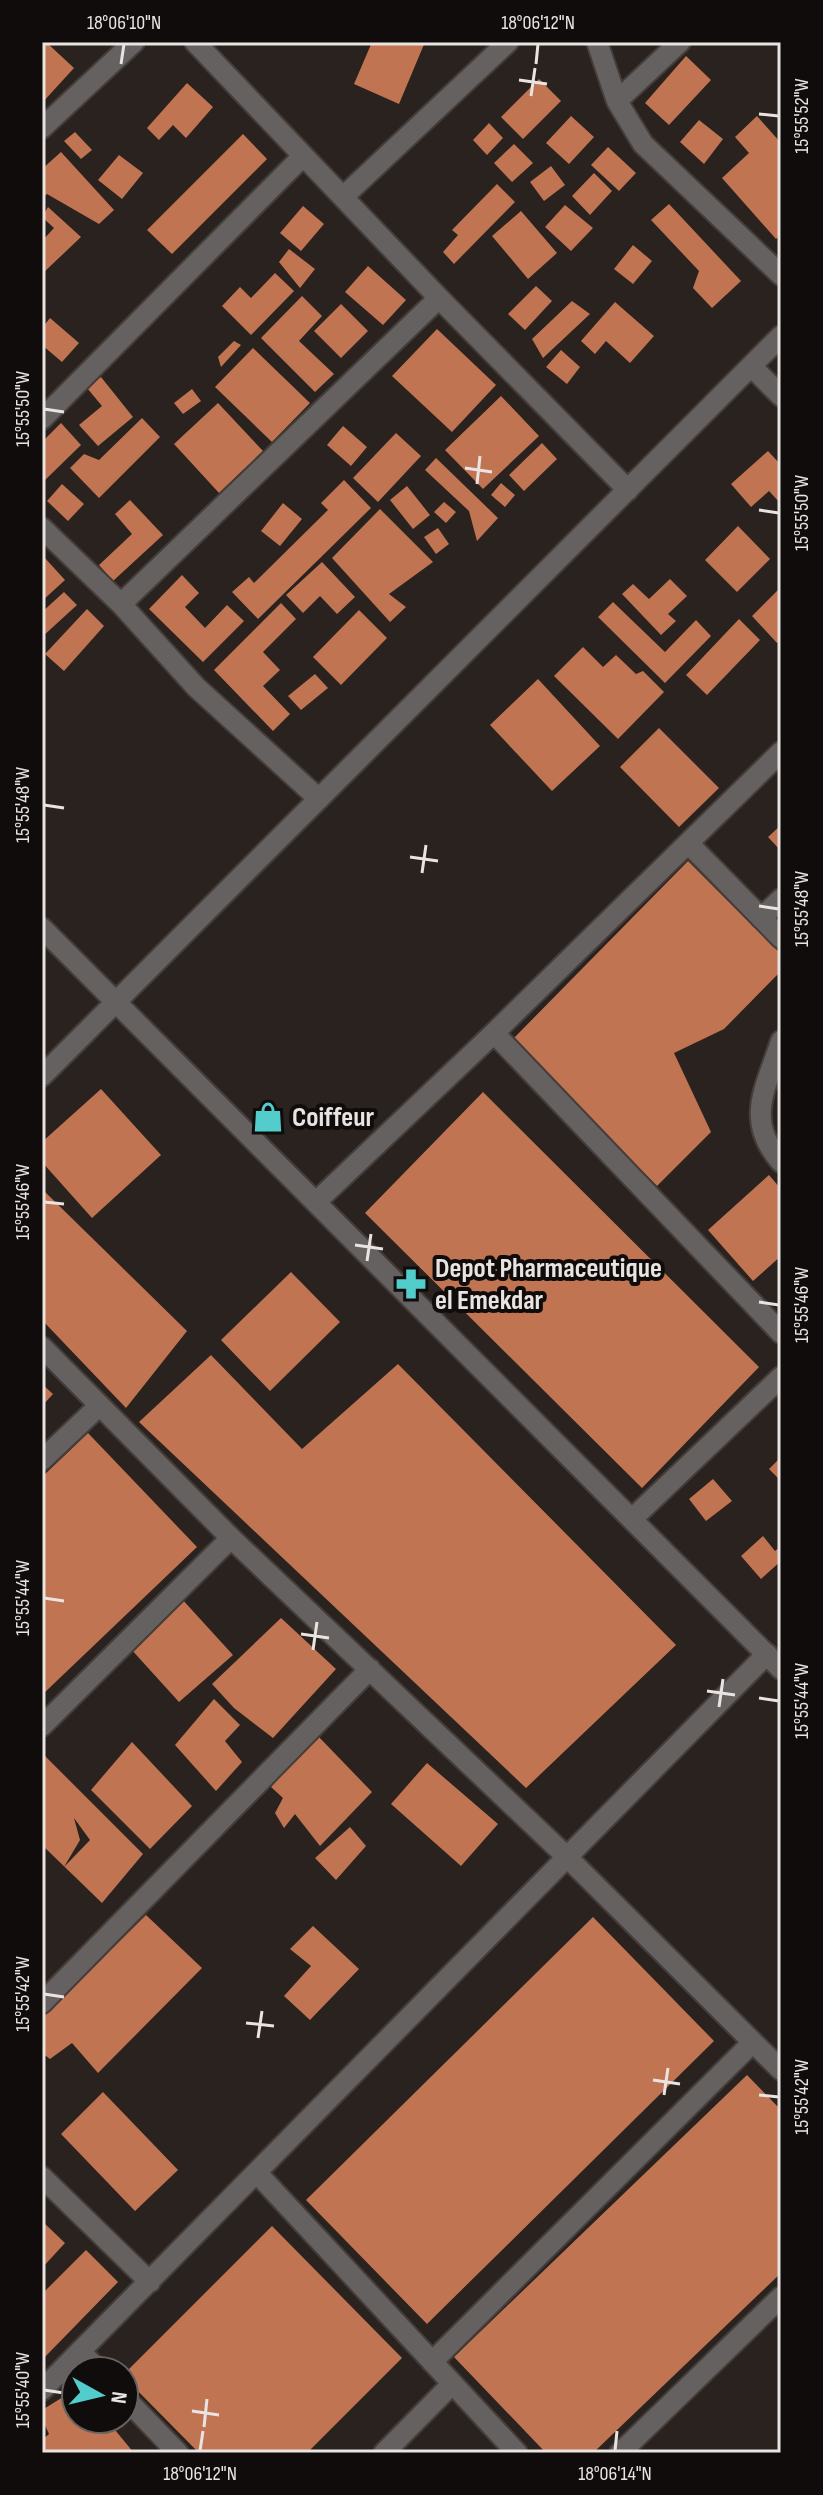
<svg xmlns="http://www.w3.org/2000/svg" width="823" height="2495" font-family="'Sofia Sans Condensed',sans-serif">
<rect width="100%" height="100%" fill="#29221e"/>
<path fill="#c17452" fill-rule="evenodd" d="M42,42H46L74,68L42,103Z
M372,42H425L399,104L354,84Z
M686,56L711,80L669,125L645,103Z
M539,79L561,101L523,139L501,117Z
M187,83L213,107L186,138L173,125L159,140L147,128Z
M571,116L594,137L569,164L546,143Z
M757,116L781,143V235L776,239L722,178L749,153L735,137Z
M699,120L723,139L704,164L680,142Z
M489,123L503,138L487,155L473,140Z
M75,132L92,150L81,159L64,141Z
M243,134L267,159L172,254L147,230Z
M514,144L533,163L512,182L494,163Z
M608,147L636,173L619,191L591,165Z
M61,152L114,210L99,224L47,194L42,198V169Z
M119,155L143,173L122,199L98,180Z
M551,166L565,185L544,201L530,182Z
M594,173L612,191L590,215L572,196Z
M497,184L515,202L454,264L443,252L458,235L452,230Z
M669,204L741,281L712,308L693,288L699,271L651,220Z
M565,205L593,228L571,251L545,227Z
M303,206L324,224L301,251L280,233Z
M48,207L81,237L42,274V241L54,228L42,217Z
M521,211L557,253L528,279L492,236Z
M633,245L652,261L633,284L614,269Z
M289,249L315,269L300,288L279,262Z
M368,266L406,300L383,325L345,292Z
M275,273L294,291L251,335L222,306L240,287L251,298Z
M536,286L552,301L525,330L508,314Z
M302,296L322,316L299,341L334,374L315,392L261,338Z
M572,301L590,314L543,358L532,339Z
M615,302L654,336L630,363L606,341L595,354L581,341Z
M341,304L368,331L341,358L314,331Z
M50,318L79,343L62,362L42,345V328Z
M437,329L496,385L452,432L392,376Z
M234,341L241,345L221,367L218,357Z
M253,348L310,403L272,442L215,387Z
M561,350L580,367L567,384L546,367Z
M101,377L133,417L98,446L79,425L102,406L87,388Z
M192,389L201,401L183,414L174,403Z
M501,396L539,436L483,489L445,450Z
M218,403L263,451L219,493L174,444Z
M142,418L160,437L99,498L70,468L84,454L99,460Z
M61,423L81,445L42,483V442Z
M343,426L367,447L351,466L327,445Z
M396,433L421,456L378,502L353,478Z
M542,443L557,459L524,491L509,475Z
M768,451L781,465V504L769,491L751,507L731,484Z
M436,458L498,518L477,541L469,511L425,470Z
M344,480L371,508L258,619L232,592L249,577L254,583L328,510L321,503Z
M501,483L515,495L505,507L491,495Z
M62,484L84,504L68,521L47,501Z
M407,486L430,515L413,529L390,500Z
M130,500L163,535L113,581L99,565L132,534L115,514Z
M444,502L456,512L446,523L434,512Z
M283,503L302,519L280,546L261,531Z
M380,509L433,562L389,594L406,607L390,622L332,558Z
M738,526L770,559L737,592L705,560Z
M438,528L449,544L436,554L424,537Z
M44,557L65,580L42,601V559Z
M322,562L355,597L337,614L320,596L303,613L286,595Z
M182,575L199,593L185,607L205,628L227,605L244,621L203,662L149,609Z
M670,579L687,596L668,614L676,621L661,635L622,594L633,584L649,599Z
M781,587V639L777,643L752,616Z
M64,592L77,605L42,637V612Z
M613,602L665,652L696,620L711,636L665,683L598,617Z
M281,603L296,619L263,652L280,670L263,686L290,714L273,731L214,670Z
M87,609L104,626L64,671L45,654Z
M359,610L387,638L341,685L313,657Z
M739,619L760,640L707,695L686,675Z
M583,647L603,667L616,655L636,674L643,671L664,692L618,739L554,676Z
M315,674L328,688L301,710L288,696Z
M538,679L600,746L552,791L490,725Z
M659,728L719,788L679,827L620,767Z
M781,825V851L768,837Z
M688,861L781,954V971L724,1029L674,1053L711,1132L657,1186L512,1040Z
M101,1089L161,1155L92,1218L42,1162V1142Z
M483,1092L759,1367L642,1488L365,1213Z
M769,1175L781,1189V1256L753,1281L708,1230Z
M42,1189L187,1331L126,1408L42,1320Z
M291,1272L340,1322L270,1391L221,1340Z
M211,1355L302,1449L398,1364L676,1645L526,1788L139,1422Z
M42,1384L53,1394L42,1406Z
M88,1433L197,1547L42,1695V1477Z
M781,1457V1481L769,1469Z
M713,1479L732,1501L706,1521L689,1499Z
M763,1536L775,1551L781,1546V1561L761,1579L741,1556Z
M181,1598L233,1655L179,1702L130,1648Z
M281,1618L336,1669L273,1738L234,1708L212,1684Z
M214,1699L240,1725L225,1741L242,1762L216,1791L175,1745Z
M317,1735L372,1792L320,1846L295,1814L284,1828L275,1813L283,1798L271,1787Z
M132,1742L192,1806L150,1849L91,1790Z
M42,1753L143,1854L102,1903L42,1845ZM74,1818L90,1840L64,1867L80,1840Z
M427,1763L498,1824L461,1866L391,1804Z
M350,1827L366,1846L336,1880L315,1858Z
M146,1915L202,1968L98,2073L72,2043L50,2059L42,2053V2018Z
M593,1917L714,2041L427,2324L306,2200Z
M313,1926L359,1969L310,2020L284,1996L311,1966L290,1949Z
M747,2075L781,2110V2273L593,2453H546L454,2357Z
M103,2092L178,2170L135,2211L61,2134Z
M42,2221L65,2243L42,2268Z
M272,2226L402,2358L307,2453H199L124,2377V2374Z
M86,2250L118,2282L42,2360V2294Z
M76,2389V2419H106L134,2453H42V2440L49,2434L42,2419V2410Z"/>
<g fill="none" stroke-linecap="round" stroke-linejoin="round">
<g stroke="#443d39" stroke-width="24">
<path id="minor" d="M195,42L439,298L628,490
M597,42L617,101L643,144L781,275
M617,101L680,42
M42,128L134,42
M343,197L508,42
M751,366L781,396
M42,419L303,156
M42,528L121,604L196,687L319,799
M121,604L439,298
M688,843L781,938
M761,918L781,899
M494,1033L781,1333
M781,1041C766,1088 744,1120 781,1162
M42,1076L781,336
M316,1202L494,1033L781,752
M42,1347L231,1538L568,1858L781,2070
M42,1460L99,1406
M632,1519L781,1377
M42,1726L231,1538
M42,2003L370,1669
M257,2173L517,2453
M42,2177L150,2282
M80,2351L99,2371
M432,2362L753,2042
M42,2390L767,1654
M124,2397L178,2453
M384,2453L452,2384
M620,2453L781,2297"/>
</g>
<g stroke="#443d39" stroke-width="24">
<path id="tertiary" d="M42,928L781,1669"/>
</g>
<use href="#minor" stroke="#656160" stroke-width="20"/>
<use href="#tertiary" stroke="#656160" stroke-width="20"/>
</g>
<path fill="none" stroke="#e9e3e1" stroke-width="3" d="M121,64L124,44M536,64L538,44M519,80L547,84M531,96L535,68M759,114L779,116M44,409L64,412M465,468L492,472M477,484L480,456M759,510L779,513M44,805L64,808M410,857L438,861M422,873L426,845M759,906L779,909M44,1202L64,1204M355,1245L383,1249M367,1261L371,1234M759,1302L779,1305M44,1598L64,1601M301,1634L329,1638M313,1650L317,1622M707,1691L735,1695M759,1698L779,1701M719,1707L723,1679M44,1994L64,1997M246,2023L274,2026M258,2038L262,2011M653,2080L680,2084M664,2095L668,2068M759,2095L779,2097M44,2390L64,2393M192,2411L219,2415M204,2427L207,2399M200,2451L203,2431M615,2451L617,2431"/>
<defs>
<g id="shop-bare" transform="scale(2.4)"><path d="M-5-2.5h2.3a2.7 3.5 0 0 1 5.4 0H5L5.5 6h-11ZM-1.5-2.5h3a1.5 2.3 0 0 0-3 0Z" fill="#52cdcc" stroke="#0f0c0b" stroke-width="2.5" paint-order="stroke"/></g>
<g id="pharmacy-bare" transform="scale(2.4)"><path d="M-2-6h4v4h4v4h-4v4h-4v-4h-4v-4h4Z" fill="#52cdcc" stroke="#0f0c0b" stroke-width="2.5" paint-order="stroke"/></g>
</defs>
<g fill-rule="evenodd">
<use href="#shop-bare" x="268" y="1117"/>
<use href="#pharmacy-bare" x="411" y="1284"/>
</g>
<g text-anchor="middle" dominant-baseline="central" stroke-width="8" stroke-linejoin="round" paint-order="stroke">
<g font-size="28" font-weight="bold" fill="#e9e3e1" stroke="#0f0c0b" text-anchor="start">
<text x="292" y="1117">Coiffeur</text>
<text x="435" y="1268">Depot Pharmaceutique<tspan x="435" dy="32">el Emekdar</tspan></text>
</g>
</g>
<rect width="823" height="2495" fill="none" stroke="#0f0c0b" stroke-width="88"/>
<g transform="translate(100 2395) rotate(98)"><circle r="38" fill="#0f0c0b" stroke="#666261" stroke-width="2"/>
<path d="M0-6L14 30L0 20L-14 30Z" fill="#52cdcc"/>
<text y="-12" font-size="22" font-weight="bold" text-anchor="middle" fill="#e9e3e1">N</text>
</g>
<rect x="44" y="44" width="735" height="2407" fill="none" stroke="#e9e3e1" stroke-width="3"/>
<g font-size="20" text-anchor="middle" fill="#e9e3e1">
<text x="124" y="29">18°06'10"N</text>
<text x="538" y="29">18°06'12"N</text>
<text transform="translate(801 116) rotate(-90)" y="7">15°55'52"W</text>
<text transform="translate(22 409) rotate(-90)" y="7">15°55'50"W</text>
<text transform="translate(801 513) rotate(-90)" y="7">15°55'50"W</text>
<text transform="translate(22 805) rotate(-90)" y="7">15°55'48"W</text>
<text transform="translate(801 909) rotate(-90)" y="7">15°55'48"W</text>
<text transform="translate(22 1202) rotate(-90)" y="7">15°55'46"W</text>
<text transform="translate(801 1305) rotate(-90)" y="7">15°55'46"W</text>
<text transform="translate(22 1598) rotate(-90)" y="7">15°55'44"W</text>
<text transform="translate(801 1701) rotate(-90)" y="7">15°55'44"W</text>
<text transform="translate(22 1994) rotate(-90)" y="7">15°55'42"W</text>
<text transform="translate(801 2097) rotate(-90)" y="7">15°55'42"W</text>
<text transform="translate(22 2390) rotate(-90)" y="7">15°55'40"W</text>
<text x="200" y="2480">18°06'12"N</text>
<text x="615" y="2480">18°06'14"N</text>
</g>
</svg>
